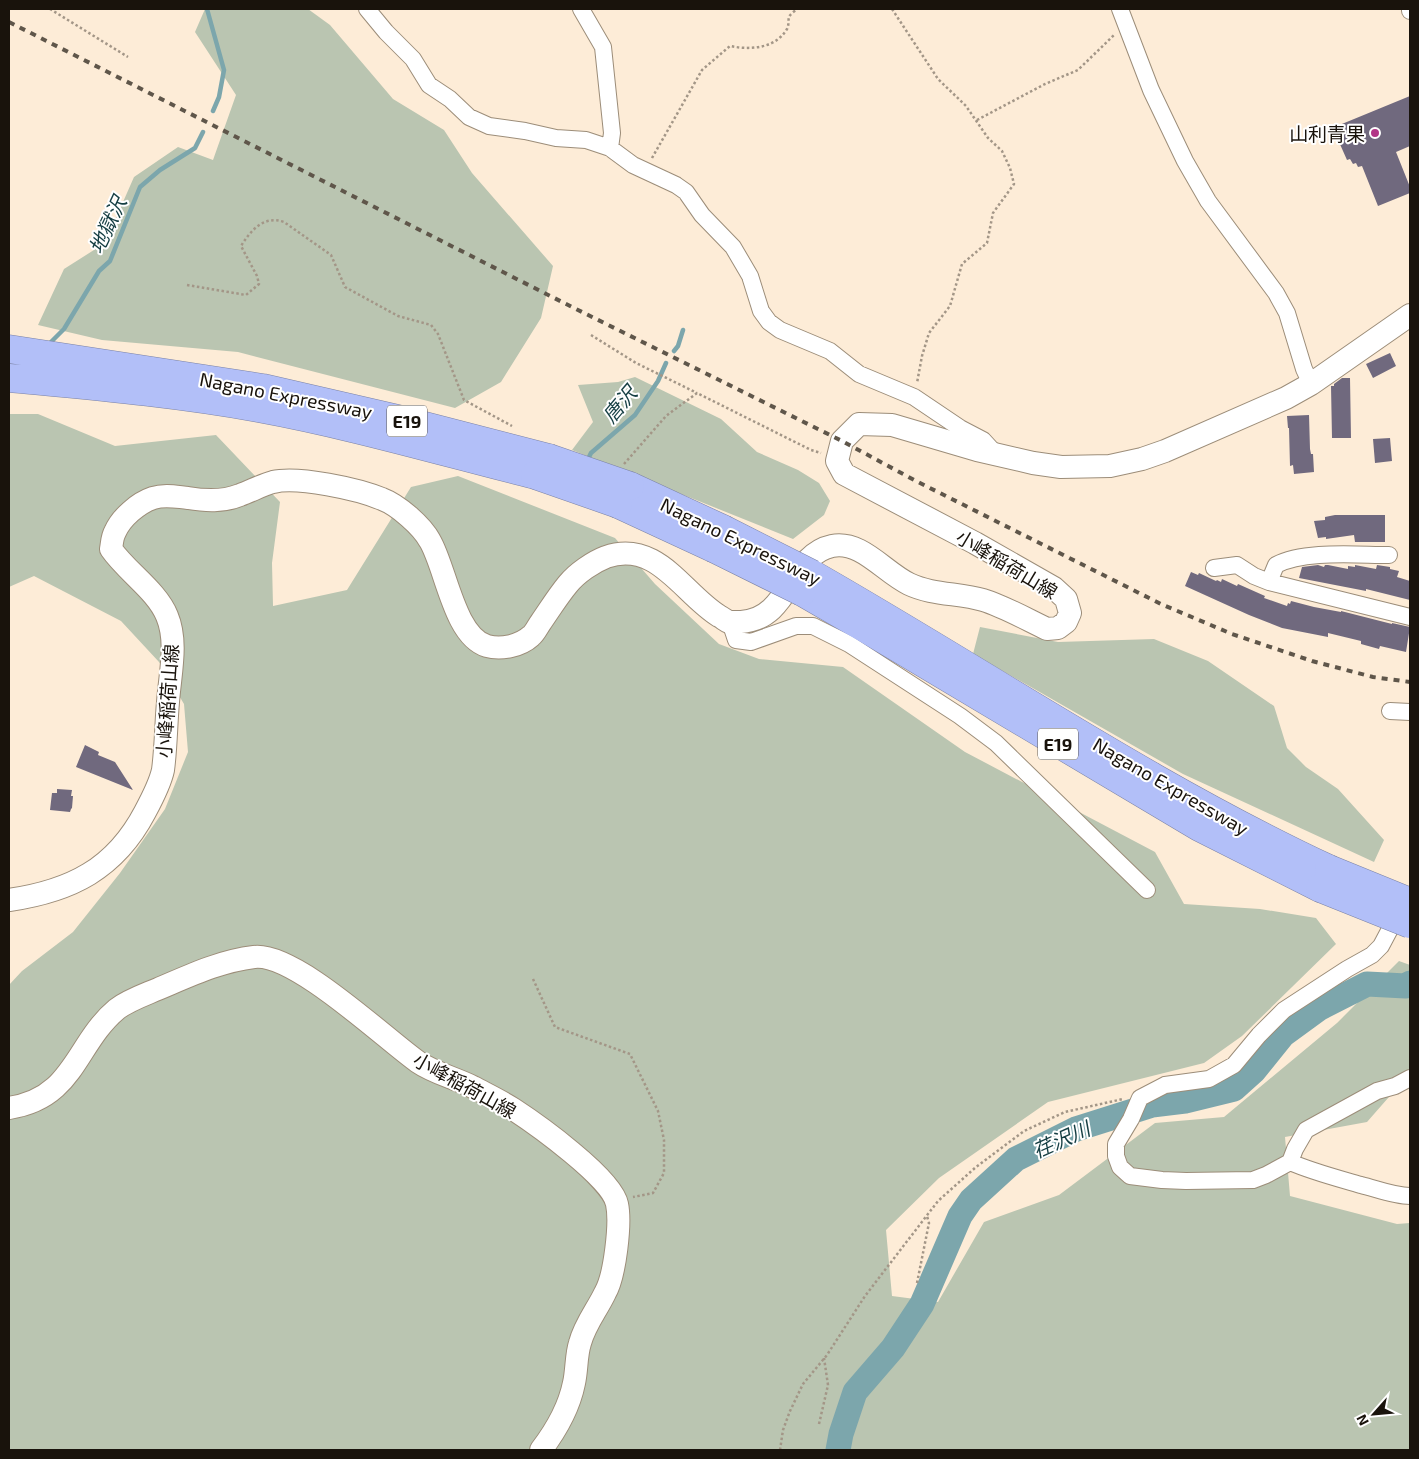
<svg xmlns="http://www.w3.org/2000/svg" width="1419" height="1459" font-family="'Exo 2','Noto Sans JP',sans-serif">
<rect width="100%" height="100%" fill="#fdecd7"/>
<path fill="#bac5b1" d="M205,9H308L330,25L393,99L444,130L472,173L553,266L541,318L501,382L455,408L238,352L102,340L38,325L64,269L105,243L134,177L178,147L213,160L236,95L195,32Z
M635,377L721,419L757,452L798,470L819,483L830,501L824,515L793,539L572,450L593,422L578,385L618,382Z
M9,414H38L115,446L216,435L280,502L272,563L273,606L347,590L411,487L458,476L615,538L655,584L719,644L759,659L843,667L965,752L1155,852L1184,904L1260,909L1316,918L1336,944L1242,1036L1204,1063L1048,1102L939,1178L886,1230L892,1296L938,1302L984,1222L1059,1195L1155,1123L1224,1117L1337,1023L1399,961L1410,965V1073L1367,1122L1285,1137L1290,1196L1397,1224L1410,1223V1450H9V985L22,971L73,932L120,873L165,809L188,752L184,704L159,662L121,621L34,576L9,587Z
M980,627L1058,642L1154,639L1208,661L1274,706L1287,748L1306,767L1338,789L1384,840L1374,862L1183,774L973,654Z"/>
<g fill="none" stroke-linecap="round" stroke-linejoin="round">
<path stroke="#7ca6ac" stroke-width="4.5" d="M207,9L224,70L219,97L213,111
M48,345L64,329L99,271L110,261L140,187L160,170L195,148L203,132
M674,351L678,346L683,330
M588,459L591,453L635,415L658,381L666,363"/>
<path stroke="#7ca6ac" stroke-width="25" d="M838,1450L841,1434L855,1392L893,1348L922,1304L960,1216L971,1200L1016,1159L1076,1129L1152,1105L1185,1101L1234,1089L1254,1071L1283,1035L1320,1008L1367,984L1406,986L1410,983"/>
</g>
<path fill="#70697e" d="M1410,96V146L1396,152L1410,187V193L1378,206L1362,166L1358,167L1356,163L1353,164L1350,159L1347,160L1339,142L1343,141L1337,126Z
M1390,353L1396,366L1373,378L1366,364Z
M1342,378H1350L1351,438H1332L1331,386H1334V384Z
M1309,415L1310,449L1311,454H1313L1314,472L1294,474L1293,465L1290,466L1289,428H1288L1287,416Z
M1390,438L1392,461L1375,463L1373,439Z
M1335,515H1385V542H1355L1354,535L1326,539V537L1318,538L1314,521L1325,520V517Z
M1318,565L1324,567L1325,565H1328L1348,569V566L1355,567V565L1376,569L1377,565L1390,567V569L1399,571L1397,577L1410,581V600L1366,589V591L1299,578L1302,567Z
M1191,572L1198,575L1199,573L1216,581L1217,580L1221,582L1222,579L1237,586L1238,584L1265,596L1264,598L1287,606L1288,603L1290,604L1291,601L1314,607L1341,612V611L1392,624V623L1410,627L1406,652L1380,646L1379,649L1361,644V641L1328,633V637L1282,628L1249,615L1185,586Z
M85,745L99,752L98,755L115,762L133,790L76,767Z
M57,789L72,790L71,796H73L72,808L71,809L70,812L50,810L52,793H57Z"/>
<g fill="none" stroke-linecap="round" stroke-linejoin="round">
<g stroke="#9c8d79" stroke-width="18">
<path id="street" d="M367,9L386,32L413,59L429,85L450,99L469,117L489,126L525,131L556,138L586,140L610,148L633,165L676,185L686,192L702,215L733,247L750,276L761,311L769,322L780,330L830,351L859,374L914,397L960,428L983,440L994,452
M581,9L603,47L612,133L610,148
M1120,9L1151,90L1185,161L1208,201L1276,293L1287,313L1304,369L1311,384
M1410,9V11
M1214,568L1237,565L1254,576L1269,582L1276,565C1304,550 1356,555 1389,555
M1269,582L1410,617
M730,622L736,640L751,642L796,626H813L849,644L960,716L996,743L1147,890
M1390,711L1410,712
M1399,912L1381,946L1372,955L1347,969L1284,1010L1259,1035L1234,1065L1209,1079L1165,1085L1140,1098L1131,1119L1116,1144V1156L1120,1167L1130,1176L1162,1180L1186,1181L1253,1180L1266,1175L1290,1162L1295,1149L1306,1130L1377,1091L1395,1086L1410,1078
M1290,1162C1313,1172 1337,1178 1361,1185C1377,1189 1394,1196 1410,1196"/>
</g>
<g stroke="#9c8d79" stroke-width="24">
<path id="secondary" d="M9,900C71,891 115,869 145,812C152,799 160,784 163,770C166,748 166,724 168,702C170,674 178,642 167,616C157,591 127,572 111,549C112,544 112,537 115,532C121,518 138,503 153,498C165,494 177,497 188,498C206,501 223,502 240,495C251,491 262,485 273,482C298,476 358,489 382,499C398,505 422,526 430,541C446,568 454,636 487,646C501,650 520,646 531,636C535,633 538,626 541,622C550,609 558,596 568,584C577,573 593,562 606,557C657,539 683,594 719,616C723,618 726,621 729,622C732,622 739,622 741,622C791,619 789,555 832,546C861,540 884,572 909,584C932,595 959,593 983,600C1003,606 1028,620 1047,629L1058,628L1066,622L1070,613L1066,599L1054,588L975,543L844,474L837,461L842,441L859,424L892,425L977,450L1033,463L1061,467L1110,466L1142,459L1165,451L1286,398L1311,384L1410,315
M9,1108C75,1098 75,1044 117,1009C129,1000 144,995 158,989C189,976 220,961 254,957C294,952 383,1037 418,1062C434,1073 455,1078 473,1087C486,1094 501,1101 513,1109C536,1124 612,1178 617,1204C621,1223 615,1276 605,1293C597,1310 585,1324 580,1343C576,1355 577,1370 574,1383C569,1408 557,1429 541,1450"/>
</g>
<g stroke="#7c83a5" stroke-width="29">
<path id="highway" d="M9,349L263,388L402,420L549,458
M9,378C92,386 175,393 258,408C351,425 443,452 535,475
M630,486L723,529
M618,504L713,548
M812,574C984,672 1149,785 1329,869
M802,592L866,629L1199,827L1320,888"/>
</g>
<path stroke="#a39687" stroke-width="2.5" stroke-dasharray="2.5 2.5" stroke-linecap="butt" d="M50,9L128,57
M892,9L938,79L966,106L988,138L1002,151L1010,168L1014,184L993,213L987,243L962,264L950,306L929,333L922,356L917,383
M977,120L1045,84L1078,70L1115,34
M652,158L702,70L730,46C750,50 775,49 787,29C789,26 788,21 789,17C790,14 795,11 797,9
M187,285L246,295L259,284L257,276L241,246C251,230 264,215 284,222L331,255L345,287L398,316L431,325L438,334L464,400L512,426
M591,335L636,363L697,393
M624,464L666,416L697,393L811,450L821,453
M533,979L555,1027L630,1054L658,1111L664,1140V1173L653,1193L633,1197
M917,1283L929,1223L927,1216
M819,1424L828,1385L824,1358
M780,1450L783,1430L790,1411L803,1384L827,1355L865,1296L938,1201L976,1167L1024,1131L1065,1112L1123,1099"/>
<use href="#street" stroke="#fff" stroke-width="16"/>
<use href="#secondary" stroke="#fff" stroke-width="22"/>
<use href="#highway" stroke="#b2bff8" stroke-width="28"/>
<path stroke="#5f564a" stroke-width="4" stroke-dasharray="6 6" stroke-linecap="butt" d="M9,22L572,307L842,441L916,481L1161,604L1232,634L1312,661L1373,677L1410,682"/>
<g stroke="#7c83a5" stroke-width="29" stroke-linecap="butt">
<path id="highway-bridge" d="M549,458L630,486
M535,475L618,504
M723,529L812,574
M713,548L802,592
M1329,869L1410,902
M1320,888L1410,924"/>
</g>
<use href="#highway-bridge" stroke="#b2bff8" stroke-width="28"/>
</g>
<circle fill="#b23586" stroke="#fff" stroke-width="2" cx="1375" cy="133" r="5"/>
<g text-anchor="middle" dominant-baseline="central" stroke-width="4" stroke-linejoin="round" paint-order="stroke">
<g fill="#fff" stroke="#5e5a55" stroke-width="1">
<rect x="387" y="405.5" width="40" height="31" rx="4"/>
<rect x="1038" y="728.5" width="40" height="31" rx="4"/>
</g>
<g font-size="18" font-weight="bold" fill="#19130c">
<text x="407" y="421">E19</text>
<text x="1058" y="744">E19</text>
</g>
<g font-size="19" fill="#19130c" stroke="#fff" text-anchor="end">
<text x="1365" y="133">山利青果</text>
</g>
<g font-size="19" fill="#19130c" stroke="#fff">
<text transform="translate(286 395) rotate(11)">Nagano Expressway</text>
<text transform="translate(741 541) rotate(26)">Nagano Expressway</text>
<text transform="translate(1007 564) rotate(31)">小峰稲荷山線</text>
<text transform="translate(167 701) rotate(-86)">小峰稲荷山線</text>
<text transform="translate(1171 786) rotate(30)">Nagano Expressway</text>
<text transform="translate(465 1085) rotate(29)">小峰稲荷山線</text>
</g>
<g font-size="20" font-style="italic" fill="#153e43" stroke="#fff">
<text transform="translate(107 225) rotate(-65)">地獄沢</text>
<text transform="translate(619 404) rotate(-50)">唐沢</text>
<text transform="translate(1061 1139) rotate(-24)">荏沢川</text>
</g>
</g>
<rect width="1419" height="1459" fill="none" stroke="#19130c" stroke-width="20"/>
<g transform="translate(1374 1414) rotate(243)" stroke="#ffffff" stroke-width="4" paint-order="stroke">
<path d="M0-4L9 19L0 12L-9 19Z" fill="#19130c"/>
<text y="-8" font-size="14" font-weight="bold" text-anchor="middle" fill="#19130c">N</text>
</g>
</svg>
